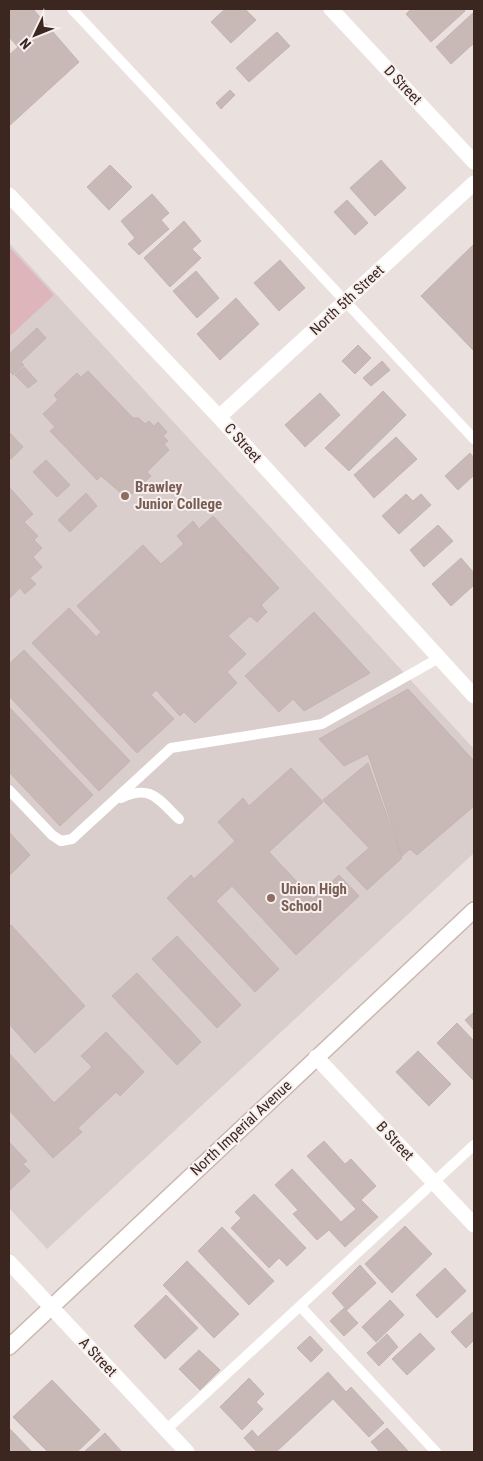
<svg xmlns="http://www.w3.org/2000/svg" width="483" height="1461" font-family="'Roboto Condensed',sans-serif">
<rect width="100%" height="100%" fill="#eae0de"/>
<path fill="#dacecc" d="M9,243L474,749V853L47,1249L9,1208Z"/>
<path fill="#ddb5bb" d="M9,247L54,295L9,337Z"/>
<path fill="#c8b9b7" stroke="#c4b4b0" d="M9,9H33L79,62L9,126V55L18,47L9,37Z
M225,9H245L256,20L231,43L211,22Z
M411,9H463L465,11L431,42L406,14Z
M474,12V43L451,64L436,47Z
M277,32L290,46L249,82L236,68Z
M230,90L235,95L221,109L216,103Z
M381,160L406,188L375,216L350,188Z
M110,165L132,187L109,210L87,187Z
M152,194L169,213L161,220L169,229L139,255L128,244L135,238L121,221Z
M347,200L368,223L355,235L334,212Z
M184,221L201,241L192,249L201,258L170,287L144,258Z
M474,244V351L421,296Z
M280,260L305,288L279,311L254,283Z
M196,271L219,298L197,318L173,291Z
M236,298L259,324L220,360L197,334Z
M37,328L46,338L21,362L24,365L13,375L9,371V354Z
M358,345L371,358L355,374L342,361Z
M382,361L390,370L371,386L363,378Z
M24,367L37,381L28,388L15,375Z
M88,371L133,418H139L145,424L149,421L154,426L158,422L167,432L163,436L168,441L164,444L169,450L147,472L151,476L127,498L101,476L97,480L50,431L55,427L43,414L58,400L54,395L77,373L81,377Z
M383,391L406,415L349,471L325,448Z
M320,393L340,415L305,447L285,425Z
M9,432L23,447L11,459L9,457Z
M396,437L417,459L374,498L354,475Z
M470,453L474,458V475L458,490L445,476Z
M46,460L70,485L57,497L33,472Z
M9,487L33,514L24,522L38,536L34,540L42,548L33,557L42,567L30,578L36,584L25,594L20,588L9,599Z
M86,493L97,506L70,532L58,520Z
M406,494L413,501L421,494L431,505L399,534L382,516Z
M213,516L279,588L261,605L267,612L257,622L250,616L228,636L246,654L227,672L237,683L195,723L184,712L180,716L156,690L152,694L97,636L101,632L77,606L143,545L161,564L184,544L177,536L193,521L199,529Z
M438,525L453,541L424,567L410,550Z
M461,558L474,573V585L451,606L432,584Z
M69,608L174,719L137,753L32,643Z
M314,612L370,673L304,711L293,699L279,712L245,676Z
M24,650L130,761L99,791L9,696V664Z
M408,689L474,761V806L417,855L410,849L402,856L368,754L344,766L319,739Z
M9,707L93,795L60,826L9,772Z
M368,763L402,858L367,890L346,868L369,848L323,800Z
M291,768L323,802L269,852L313,899L339,875L359,896L296,955L232,886L216,901L279,969L255,992L167,898L191,875L194,879L235,841L218,822L243,798L249,806Z
M9,832L30,855L9,876Z
M11,925L85,1006L35,1053L9,1024V927Z
M177,936L241,1005L217,1028L152,959Z
M137,973L201,1042L177,1065L112,996Z
M474,1012V1030L465,1020Z
M457,1023L474,1041V1081L437,1043Z
M106,1032L144,1072L120,1096L116,1092L78,1128L82,1132L53,1158L9,1110V1053L54,1103L92,1067L81,1056Z
M418,1051L451,1084L429,1106L396,1072Z
M324,1141L345,1164L351,1159L376,1186L361,1200L378,1217L345,1247L329,1230L317,1240L293,1214L298,1210L275,1185L292,1169L341,1222L356,1209L307,1156Z
M9,1142L27,1161L23,1164L30,1171L10,1190Z
M254,1194L306,1248L287,1266L279,1258L269,1268L231,1228L241,1218L235,1212Z
M405,1226L432,1254L392,1293L365,1264Z
M222,1227L274,1281L249,1305L198,1251Z
M187,1261L239,1314L214,1338L163,1285Z
M360,1265L376,1283L347,1310L332,1293Z
M445,1268L466,1291L437,1318L416,1295Z
M166,1295L198,1328L165,1359L134,1326Z
M390,1300L404,1315L376,1342L362,1327Z
M344,1308L358,1323L344,1336L330,1321Z
M474,1311V1340L466,1348L451,1332Z
M420,1333L435,1349L407,1375L392,1359Z
M387,1334L398,1347L379,1366L367,1353Z
M310,1336L323,1350L311,1362L297,1348Z
M199,1350L220,1370L200,1390L179,1369Z
M328,1372L346,1392L351,1387L384,1423L369,1437L333,1399L276,1452H257L244,1438L252,1430L258,1437Z
M249,1378L264,1394L256,1402L263,1409L242,1430L220,1407Z
M52,1380L100,1430L77,1452H48L13,1417Z
M9,1428L32,1452H9Z
M387,1428L409,1452H380L371,1442Z
M105,1433L122,1452H84Z"/>
<g fill="none" stroke-linecap="round" stroke-linejoin="round">
<g stroke="#cbb6b1" stroke-width="18">
<path id="secondary" d="M9,1347L474,910"/>
</g>
<path stroke="#fff" stroke-width="10" d="M72,9L474,439
M9,790L52,835L61,841L72,839L171,748L322,724L439,658
M121,798C151,784 158,799 179,819
M300,1306L436,1452
M166,1430L474,1145"/>
<path stroke="#fff" stroke-width="15" d="M331,9L474,162
M9,195L219,417L474,696
M219,417L474,183
M316,1057L474,1225
M9,1262L187,1452"/>
<use href="#secondary" stroke="#fff" stroke-width="15"/>
</g>
<g fill="#8d6e63" stroke="#f7efee" stroke-width="2">
<circle cx="125" cy="496" r="5"/>
<circle cx="271" cy="898" r="5"/>
</g>
<g text-anchor="middle" dominant-baseline="central" stroke-width="4" stroke-linejoin="round" paint-order="stroke">
<g font-size="15" fill="#3b271f" stroke="#f7efee">
<text transform="translate(403 85) rotate(47)">D Street</text>
<text transform="translate(347 300) rotate(-43)">North 5th Street</text>
<text transform="translate(243 443) rotate(48)">C Street</text>
<text transform="translate(241 1128) rotate(-43)">North Imperial Avenue</text>
<text transform="translate(395 1141) rotate(47)">B Street</text>
<text transform="translate(98 1357) rotate(47)">A Street</text>
</g>
<g font-size="15" font-weight="bold" fill="#785e54" stroke="#f7efee" text-anchor="start">
<text x="135" y="487">Brawley<tspan x="135" dy="17">Junior College</tspan></text>
<text x="281" y="889">Union High<tspan x="281" dy="17">School</tspan></text>
</g>
</g>
<rect width="483" height="1461" fill="none" stroke="#3b271f" stroke-width="20"/>
<g transform="translate(35 35) rotate(227)" stroke="#f7efee" stroke-width="4" paint-order="stroke">
<path d="M0-4L9 19L0 12L-9 19Z" fill="#3b271f"/>
<text y="-8" font-size="14" font-weight="bold" text-anchor="middle" fill="#3b271f">N</text>
</g>
</svg>
